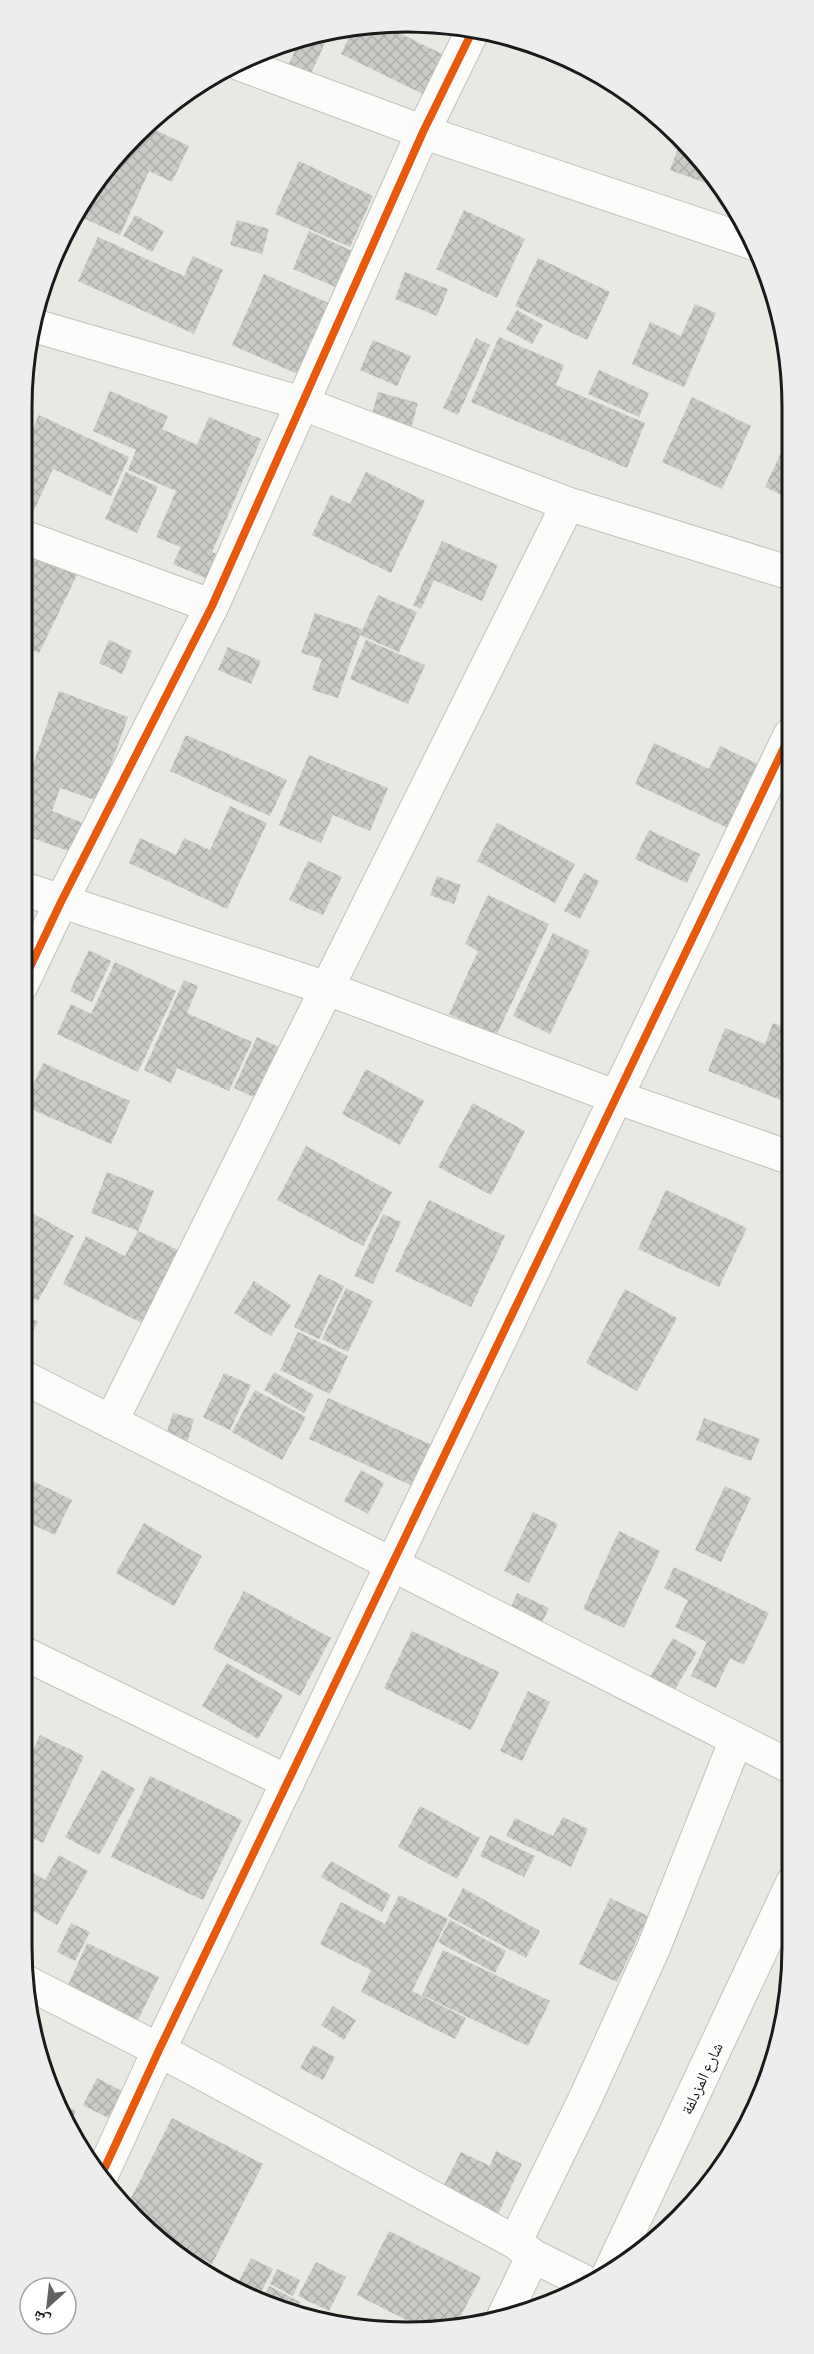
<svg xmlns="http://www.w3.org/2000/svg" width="814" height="2354" font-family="Commissioner,'Noto Naskh Arabic',sans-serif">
<defs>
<pattern id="building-cross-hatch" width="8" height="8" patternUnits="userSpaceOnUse" patternTransform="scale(1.5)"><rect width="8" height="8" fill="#cbcac6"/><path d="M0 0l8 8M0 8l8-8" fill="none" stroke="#aeadaa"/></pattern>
</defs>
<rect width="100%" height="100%" fill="#e9e8e3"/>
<path fill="url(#building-cross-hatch)" d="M355,25L385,26L446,56L427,96L341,54Z
M329,34L305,87L283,77L298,44Z
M156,124L153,129L189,146L172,182L149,171L120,235L79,216L101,172Z
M681,140L697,152L722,189L670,170Z
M299,161L373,196L350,247L275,214Z
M464,210L525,239L497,298L436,269Z
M135,215L164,231L152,252L123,236Z
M237,220L269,229L262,254L230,245Z
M309,231L354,252L338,288L293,269Z
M98,237L184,276L193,256L223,270L194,334L78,281Z
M538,258L610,292L587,340L515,306Z
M405,272L448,289L437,316L395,299Z
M264,274L333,305L302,376L232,345Z
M695,304L716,313L684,387L632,364L650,322L681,336Z
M517,310L543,325L532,344L506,329Z
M499,337L564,365L556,385L645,423L627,468L471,402Z
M476,338L490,345L458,415L443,408Z
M373,340L411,356L397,386L360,370Z
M599,370L649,393L639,417L588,394Z
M110,391L168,416L162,429L197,445L209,417L261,439L212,552L225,557L215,582L173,564L181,547L156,537L176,491L128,470L136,450L93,431Z
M378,392L418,403L410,433L370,422Z
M692,397L751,426L722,489L662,462Z
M39,415L129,457L111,496L53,469L29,521L21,517V453Z
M787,440L790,441V499L765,487Z
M126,472L158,487L137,533L105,519Z
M366,472L425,501L391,573L312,535L331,495L350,504Z
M21,540L80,569L39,653L21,644Z
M442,541L498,565L482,601L434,580L421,609L413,605Z
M378,595L417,612L399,652L360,635Z
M315,613L362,629L338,698L312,690L322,659L301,653Z
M109,640L132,651L122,674L99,663Z
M366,640L425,665L408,704L350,679Z
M228,647L261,661L251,684L218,670Z
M59,691L128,717L98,801L60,788L52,811L88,825L77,854L21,834V798Z
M186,735L287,780L270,816L170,771Z
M654,743L709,769L720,746L760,765L730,829L635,784Z
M309,755L388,788L370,831L333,815L321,843L279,825Z
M230,806L267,823L227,909L129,863L140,838L176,855L184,838L210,850Z
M497,823L575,864L555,903L477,861Z
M649,830L700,854L687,883L635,859Z
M308,861L342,877L323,915L289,900Z
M584,873L599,881L580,919L564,911Z
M437,876L461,885L454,904L430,895Z
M488,895L549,924L496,1036L449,1014L478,951L465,944Z
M553,933L590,951L550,1034L513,1016Z
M89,950L111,961L92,1002L70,991Z
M115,962L176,991L138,1072L57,1034L71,1004L91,1014Z
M184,980L198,986L187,1013L252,1042L229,1091L177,1068L171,1083L144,1070Z
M773,1023L791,1030V1104L708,1071L725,1028L765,1044Z
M257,1037L281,1048L258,1099L234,1088Z
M43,1063L130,1101L111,1144L24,1106Z
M366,1069L424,1101L400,1145L342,1114Z
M473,1103L525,1131L491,1195L438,1167Z
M306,1146L392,1192L363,1246L277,1200Z
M107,1172L154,1191L138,1231L91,1213Z
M666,1190L747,1228L719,1287L638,1249Z
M429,1200L505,1236L471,1307L395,1271Z
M21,1207L74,1236L38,1301L21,1292Z
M383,1214L401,1222L373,1284L354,1276Z
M138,1231L184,1253L148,1326L63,1284L86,1236L125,1256Z
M319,1274L344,1286L319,1339L294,1327Z
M254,1281L291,1305L271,1336L234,1313Z
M346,1288L373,1301L348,1352L322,1339Z
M625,1289L677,1318L637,1391L586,1363Z
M21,1312L38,1322L21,1352Z
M298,1332L348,1356L330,1394L280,1370Z
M274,1372L314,1395L304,1413L264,1390Z
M224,1373L251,1385L230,1430L203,1417Z
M255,1390L306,1417L282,1460L232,1432Z
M328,1398L434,1446L415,1487L309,1439Z
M173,1413L194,1419L184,1453L162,1447Z
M704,1418L760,1439L751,1461L696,1440Z
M361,1470L384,1483L368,1514L344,1501Z
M29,1479L72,1500L55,1535L21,1519V1487L24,1489Z
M725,1486L751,1498L721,1562L695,1550Z
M533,1512L558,1524L529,1583L504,1571Z
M144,1523L202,1556L174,1606L116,1573Z
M619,1531L660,1551L624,1628L583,1609Z
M21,1534L32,1540L21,1559Z
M674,1567L769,1613L744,1665L730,1658L716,1688L691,1676L707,1642L675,1627L688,1600L664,1588Z
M244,1591L331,1638L300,1696L213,1649Z
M517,1593L549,1608L539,1629L508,1614Z
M412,1631L499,1672L471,1730L384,1688Z
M673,1638L697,1652L674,1691L650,1677Z
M227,1663L283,1695L258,1739L202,1706Z
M528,1691L550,1702L522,1761L500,1751Z
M40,1735L84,1756L43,1843L21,1833V1775Z
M102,1770L135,1789L99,1855L65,1837Z
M150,1776L242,1820L203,1900L111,1857Z
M420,1806L480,1838L457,1879L398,1847Z
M563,1817L588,1829L571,1867L506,1836L515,1818L553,1836Z
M490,1835L535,1856L524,1877L480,1856Z
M59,1855L88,1871L57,1925L21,1904V1866L45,1880Z
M331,1861L391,1895L382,1912L321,1877Z
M463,1888L540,1931L526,1958L448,1916Z
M399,1895L448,1919L412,1991L466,2018L455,2039L361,1992L371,1970L320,1944L341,1902L385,1924Z
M610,1898L648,1916L617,1982L579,1964Z
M450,1920L506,1951L495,1973L438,1942Z
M71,1923L90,1932L75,1961L57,1952Z
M87,1943L159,1977L134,2028L64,1994Z
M443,1950L550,2001L528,2046L422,1995Z
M333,2006L356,2020L344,2040L321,2025Z
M313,2045L335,2057L323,2080L300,2068Z
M97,2078L122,2091L108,2118L83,2105Z
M53,2099L76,2111L69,2125L65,2118Z
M172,2118L263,2164L212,2264L171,2243L126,2208Z
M496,2151L522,2164L498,2214L443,2187L461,2152L490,2166Z
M389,2231L481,2277L457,2323L418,2326L357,2295Z
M251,2258L273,2269L257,2300L234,2291Z
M316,2262L346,2277L329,2311L298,2296Z
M277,2269L300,2280L293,2296L270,2284Z
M269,2286L300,2302L296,2311L262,2301Z"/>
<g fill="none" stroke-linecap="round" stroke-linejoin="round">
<g stroke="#c1c1bf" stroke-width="35">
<path id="minor" d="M240,64L423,132L756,244
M32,325L301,403L568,504L790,573
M21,536L212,606
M21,888L326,988L616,1097L791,1158
M21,986L61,902L212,606L423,132L472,32
M21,1376L793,1768
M111,1422L568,504
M21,1652L288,1782
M28,1983L159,2050L515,2242L533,2256L587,2283
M101,2176L159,2050L790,735
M515,2242L585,2099L654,1947L736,1740
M502,2320L533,2256"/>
</g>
<g stroke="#c1c1bf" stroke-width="35">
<path id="tertiary" d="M609,2274L793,1882"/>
</g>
<use href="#minor" stroke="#fcfcfb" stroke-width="33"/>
<use href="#tertiary" stroke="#fcfcfb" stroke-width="33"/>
<g stroke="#fff" stroke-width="11">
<path id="cycleway" d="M21,986L61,902L212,606L423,132L472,32
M101,2176L159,2050L790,735"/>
</g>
<use href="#cycleway" stroke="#e8590c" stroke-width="8"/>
</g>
<g text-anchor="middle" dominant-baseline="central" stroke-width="6" stroke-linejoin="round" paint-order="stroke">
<g font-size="16" fill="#1a1a1a" stroke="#fff">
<text transform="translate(701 2078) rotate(-65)">شارع المزدلفة</text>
</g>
</g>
<path d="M0 0H814V2354H0ZM407 32H407A375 375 0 0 1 782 407V1947A375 375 0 0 1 407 2322H407A375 375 0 0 1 32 1947V407A375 375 0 0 1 407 32Z" fill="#ededed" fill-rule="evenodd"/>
<path fill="none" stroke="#1a1a1a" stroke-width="3" d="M407 32H407A375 375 0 0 1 782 407V1947A375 375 0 0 1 407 2322H407A375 375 0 0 1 32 1947V407A375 375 0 0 1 407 32Z"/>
<g transform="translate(48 2306) rotate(207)"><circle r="28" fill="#ffffff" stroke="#a3a3a3" stroke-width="1.5"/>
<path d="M0-4.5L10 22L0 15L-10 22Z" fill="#626260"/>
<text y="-9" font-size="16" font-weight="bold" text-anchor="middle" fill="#1a1a1a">ش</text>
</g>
</svg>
